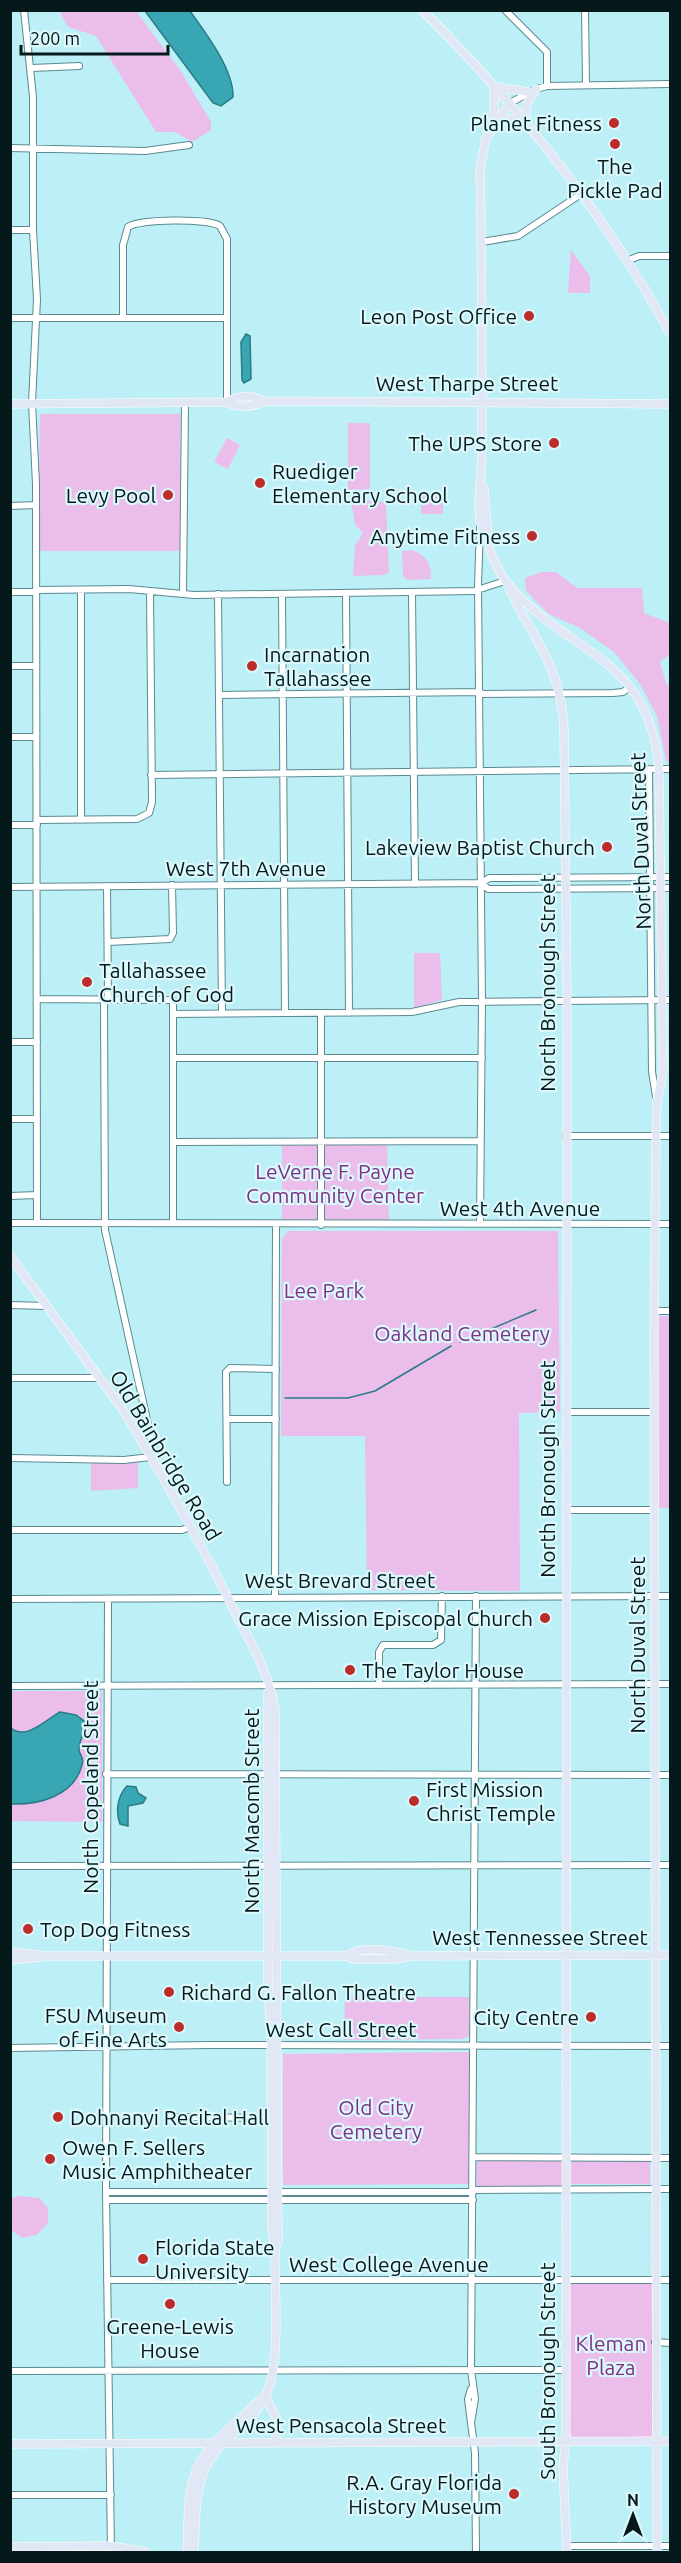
<svg xmlns="http://www.w3.org/2000/svg" width="681" height="2563" font-family="Ubuntu,sans-serif">
<rect width="100%" height="100%" fill="#bdeff6"/>
<path fill="#ebbdea" d="M59,11H136L180,70L211,122V130L192,142L175,132H156L96,36L68,27Z
M571,250L590,276V293H568Z
M40,414H180V551H38Z
M348,423H370V489L348,490Z
M227,438L240,445L228,469L214,462Z
M421,494H443V514H421Z
M351,500L381,501L386,505L389,572L384,575L353,576L355,546L363,533L355,524Z
M412,550C426,555 432,565 431,579L407,580L403,576L402,551Z
M542,572H556L577,588H642L644,613L670,623V654L660,662L666,683L670,686V764L666,761L657,716L640,684L614,652L580,628L549,614L526,591L525,578Z
M414,953H440L442,1000L414,1008Z
M282,1145H387L389,1221H282Z
M288,1231H558L560,1412L519,1413L520,1591L367,1590L365,1436H281L282,1239Z
M658,1316H670V1508H659Z
M91,1461L138,1462V1488L91,1491Z
M11,1691H102V1822L11,1821Z
M345,1997H469V2036L462,2039L344,2040Z
M469,2052V2184L283,2185V2054Z
M477,2159H563V2187H477Z
M570,2160H650V2184H570Z
M18,2196L39,2198L48,2208V2223L37,2235L22,2238L11,2230V2199Z
M650,2282L652,2284V2436L650,2438L573,2439L569,2432L570,2283Z"/>
<path fill="#38a6b3" stroke="#297b85" stroke-width="1.5" d="M145,11H190C205,32 234,70 233,97L221,106L213,103Z
M246,334L250,336L251,379L244,383L242,380L241,342Z
M60,1712L76,1715L84,1721C86,1732 80,1738 79,1748C78,1755 85,1756 82,1765C74,1796 39,1805 11,1804V1728C26,1741 47,1719 60,1712Z
M127,1786L136,1787L138,1793L146,1798L143,1803L128,1806V1826L120,1824C115,1811 118,1795 127,1786Z"/>
<g fill="none" stroke-linecap="round" stroke-linejoin="round">
<path stroke="#297b85" stroke-width="1.5" d="M460,1342L536,1310
M285,1398H348L375,1391L451,1346"/>
<g stroke="#5b8a90" stroke-width="8">
<path id="minor" d="M24,10L33,97V230L37,299L32,403L36,484L37,1223
M505,10L547,52V86
M585,10L586,85
M32,68L79,66
M510,103L536,89L547,86L670,84
M10,148L145,151L189,145
M10,230H33
M482,242L518,236L581,194
M627,261L639,256H670
M10,318H226
M123,318V245L128,227C139,219 209,218 220,226L227,239V402
M10,506L36,505
M36,590L129,589L194,595L474,591L505,581
M81,590V819
M10,592H36
M412,592L415,884
M346,593L349,1013
M183,594L185,402
M218,594L222,1013
M282,594L285,1013
M10,666H36
M480,694L613,693L623,692L630,687
M219,695L480,692
M10,737H36
M649,770L652,1072L656,1096
M151,775L670,769
M37,820L137,819L149,813L152,802L150,591
M10,825H37
M482,883L488,889L670,888
M107,886L108,1000
M10,887L482,883L489,878L670,877
M108,942L170,939L173,933L172,885
M37,999L173,1000V1223
M321,1013V1225
M173,1014L412,1012L459,1002L670,1000
M10,1042H37
M173,1058H482
M10,1119H37
M566,1136H670
M173,1142L481,1141
M10,1196L37,1195
M10,1223L670,1224
M480,1224L482,1001L478,585L480,526
M10,1305L47,1306
M654,1311H670
M10,1378H100
M566,1412H654
M227,1419H276
M10,1458L124,1460L150,1457L151,1438L105,1230L104,1000
M227,1482L226,1372L230,1368L276,1369
M566,1510H654
M10,1530H182L190,1527
M275,1597L276,1225
M10,1599L670,1596
M108,1599L106,2192L111,2552
M379,1685V1652L383,1645H433L441,1640L442,1596
M10,1686L670,1684
M106,1774L670,1775
M10,1866L670,1865
M10,2048L208,2045L670,2046
M169,2117L275,2118
M474,2157L670,2158
M474,2190L670,2189
M106,2192H473
M106,2200H473
M107,2280H670
M655,2342L670,2343
M10,2371L566,2370
M471,2389L468,2399L471,2423
M10,2495H111
M567,2546H670
M476,2552L475,2453L471,2423L475,2399L471,2370L476,1596"/>
</g>
<g stroke="#fff" stroke-width="9">
<path id="major" d="M422,10C519,106 605,214 670,333
M494,86V121
M496,87L529,92
M510,103L486,138L480,169C482,261 482,352 482,443C483,463 476,508 481,525C486,542 496,569 507,583C567,655 650,654 659,770L663,1072L657,1101L656,1136L654,1336L657,2552
M526,122V105L536,89
M494,123L508,119L525,122
M227,402C236,408 254,408 263,401
M10,404L227,402C236,395 254,395 263,401L670,404
M484,488L488,535
M510,590C536,644 560,664 564,728L567,1001L566,2436L563,2467L567,2552
M10,1256L123,1410C163,1476 201,1543 235,1612C251,1643 270,1675 275,1710L278,2243L275,2247C274,2284 281,2357 268,2389C253,2427 234,2427 213,2455C193,2482 196,2520 194,2552
M268,1692V1989L271,2035L272,2227L275,2247
M10,1952L45,1956H347L353,1959H396L410,1956L670,1955
M347,1956C361,1945 393,1951 409,1955
M10,1960L41,1957
M265,2395L275,2416L276,2443
M10,2444L670,2441
M10,2547L111,2546L146,2552
M187,2552C189,2520 185,2480 206,2453C221,2433 243,2418 260,2400"/>
</g>
<use href="#minor" stroke="#fff" stroke-width="6"/>
<use href="#major" stroke="#e1e7f4" stroke-width="8"/>
</g>
<g fill="#bb2c2a" stroke="#dbf8fc" stroke-width="2">
<circle cx="614" cy="123" r="6"/>
<circle cx="615" cy="144" r="6"/>
<circle cx="529" cy="316" r="6"/>
<circle cx="554" cy="443" r="6"/>
<circle cx="260" cy="483" r="6"/>
<circle cx="168" cy="495" r="6"/>
<circle cx="532" cy="536" r="6"/>
<circle cx="252" cy="666" r="6"/>
<circle cx="607" cy="847" r="6"/>
<circle cx="87" cy="982" r="6"/>
<circle cx="545" cy="1618" r="6"/>
<circle cx="350" cy="1670" r="6"/>
<circle cx="414" cy="1801" r="6"/>
<circle cx="28" cy="1929" r="6"/>
<circle cx="169" cy="1992" r="6"/>
<circle cx="591" cy="2017" r="6"/>
<circle cx="179" cy="2027" r="6"/>
<circle cx="58" cy="2117" r="6"/>
<circle cx="50" cy="2159" r="6"/>
<circle cx="143" cy="2259" r="6"/>
<circle cx="170" cy="2304" r="6"/>
<circle cx="514" cy="2494" r="6"/>
</g>
<g text-anchor="middle" dominant-baseline="central" stroke-width="4.5" stroke-linejoin="round" paint-order="stroke">
<g font-size="21" fill="#05181a" stroke="#dbf8fc" text-anchor="end">
<text x="602" y="123">Planet Fitness</text>
<text x="615" y="166" text-anchor="middle">The<tspan x="615" dy="24">Pickle Pad</tspan></text>
<text x="517" y="316">Leon Post Office</text>
<text x="542" y="443">The UPS Store</text>
<text x="272" y="471" text-anchor="start">Ruediger<tspan x="272" dy="24">Elementary School</tspan></text>
<text x="156" y="495">Levy Pool</text>
<text x="520" y="536">Anytime Fitness</text>
<text x="264" y="654" text-anchor="start">Incarnation<tspan x="264" dy="24">Tallahassee</tspan></text>
<text x="595" y="847">Lakeview Baptist Church</text>
<text x="99" y="970" text-anchor="start">Tallahassee<tspan x="99" dy="24">Church of God</tspan></text>
<text x="533" y="1618">Grace Mission Episcopal Church</text>
<text x="362" y="1670" text-anchor="start">The Taylor House</text>
<text x="426" y="1789" text-anchor="start">First Mission<tspan x="426" dy="24">Christ Temple</tspan></text>
<text x="40" y="1929" text-anchor="start">Top Dog Fitness</text>
<text x="181" y="1992" text-anchor="start">Richard G. Fallon Theatre</text>
<text x="167" y="2015">FSU Museum<tspan x="167" dy="24">of Fine Arts</tspan></text>
<text x="579" y="2017">City Centre</text>
<text x="70" y="2117" text-anchor="start">Dohnanyi Recital Hall</text>
<text x="62" y="2147" text-anchor="start">Owen F. Sellers<tspan x="62" dy="24">Music Amphitheater</tspan></text>
<text x="155" y="2247" text-anchor="start">Florida State<tspan x="155" dy="24">University</tspan></text>
<text x="170" y="2326" text-anchor="middle">Greene-Lewis<tspan x="170" dy="24">House</tspan></text>
<text x="502" y="2482">R.A. Gray Florida<tspan x="502" dy="24">History Museum</tspan></text>
</g>
<g font-size="21" fill="#05181a" stroke="#dbf8fc">
<text x="467" y="383">West Tharpe Street</text>
<text transform="translate(640 841) rotate(-92)">North Duval Street</text>
<text x="246" y="868">West 7th Avenue</text>
<text transform="translate(547 983) rotate(-90)">North Bronough Street</text>
<text x="520" y="1208">West 4th Avenue</text>
<text transform="translate(166 1455) rotate(59)">Old Bainbridge Road</text>
<text transform="translate(547 1469) rotate(-90)">North Bronough Street</text>
<text x="340" y="1580">West Brevard Street</text>
<text transform="translate(637 1645) rotate(-90)">North Duval Street</text>
<text transform="translate(90 1787) rotate(-90)">North Copeland Street</text>
<text transform="translate(251 1811) rotate(-90)">North Macomb Street</text>
<text x="540" y="1937">West Tennessee Street</text>
<text x="341" y="2029">West Call Street</text>
<text x="389" y="2264">West College Avenue</text>
<text transform="translate(547 2371) rotate(-90)">South Bronough Street</text>
<text x="341" y="2425">West Pensacola Street</text>
</g>
<g font-size="21" fill="#813083" stroke="#dbf8fc">
<text x="335" y="1171">LeVerne F. Payne<tspan x="335" dy="24">Community Center</tspan></text>
<text x="324" y="1290">Lee Park</text>
<text x="462" y="1333">Oakland Cemetery</text>
<text x="376" y="2107">Old City<tspan x="376" dy="24">Cemetery</tspan></text>
<text x="611" y="2343">Kleman<tspan x="611" dy="24">Plaza</tspan></text>
</g>
</g>
<rect width="681" height="2563" fill="none" stroke="#05181a" stroke-width="24"/>
<g transform="translate(633 2515)" stroke="#dbf8fc" stroke-width="4.5" paint-order="stroke">
<path d="M0-4.5L10 22L0 15L-10 22Z" fill="#05181a"/>
<text y="-9" font-size="16" font-weight="bold" text-anchor="middle" fill="#05181a">N</text>
</g>
<path d="M21 45v9h147v-9" fill="none" stroke="#05181a" stroke-width="3"/>
<text x="30" y="45" font-size="18" fill="#05181a" stroke="#dbf8fc" stroke-width="4.5" paint-order="stroke">200 m</text>
</svg>
